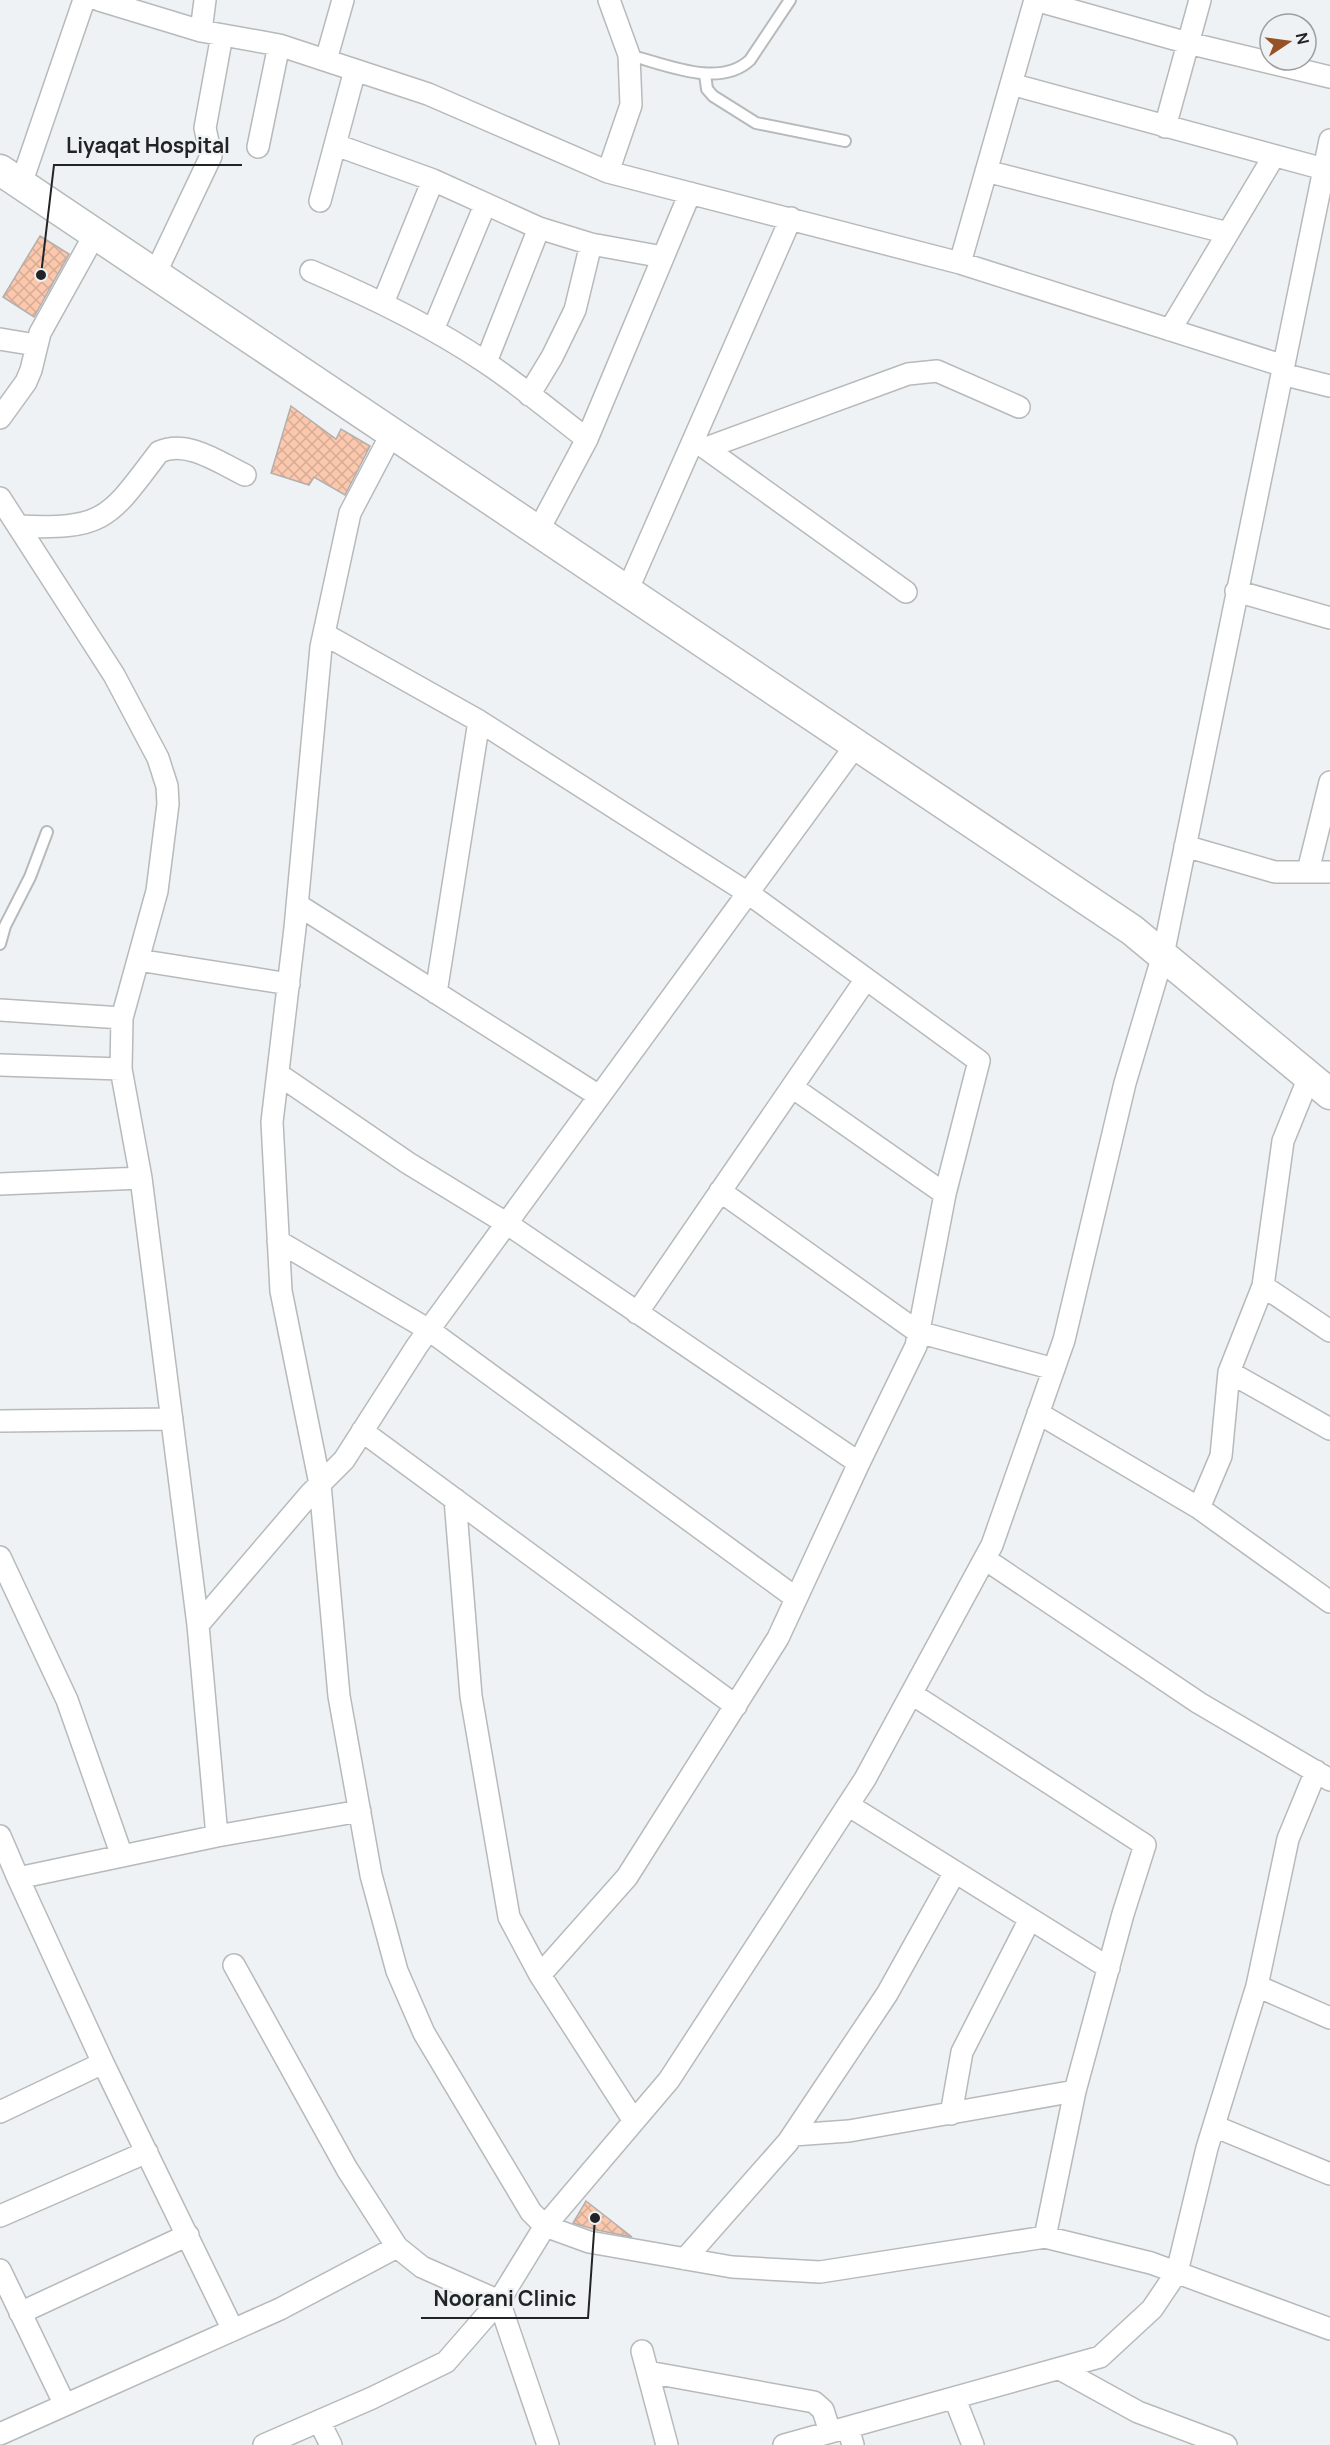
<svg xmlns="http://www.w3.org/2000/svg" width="1330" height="2445" font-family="Manrope,sans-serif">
<defs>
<pattern id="building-cross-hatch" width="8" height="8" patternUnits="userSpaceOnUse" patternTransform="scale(1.5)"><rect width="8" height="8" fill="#fbc8ad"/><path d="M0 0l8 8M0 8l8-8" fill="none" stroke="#d7ac95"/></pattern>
</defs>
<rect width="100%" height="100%" fill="#eef2f4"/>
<path fill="url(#building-cross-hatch)" stroke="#b2afad" stroke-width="1.5" d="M40,236L69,254L34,317L3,297Z
M291,406L336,439L341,429L370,446L345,495L314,477L309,485L271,473Z
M586,2201L632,2237L597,2230L573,2223Z"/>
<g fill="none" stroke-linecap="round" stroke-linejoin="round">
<g stroke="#b6babb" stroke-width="14">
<path id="lane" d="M629,55C665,64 719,89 750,60L790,0
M705,74L707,89L713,96L756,123L845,141
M0,944L5,926L30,877L47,832"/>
</g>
<g stroke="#b6babb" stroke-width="24">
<path id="street" d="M99,0L201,31L279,45L428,94L608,172L960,263L1284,366
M1035,0L1188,43L1330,77
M201,31L205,0
M326,60L343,0
M1011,84L1324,169
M1165,127L1200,0
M336,145L433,180L539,228L591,244L663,257
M258,147L279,45
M986,171L1228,233
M608,172L631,105L629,55L609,0
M21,184L84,0
M320,201L355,70
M960,263L1035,0
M311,271C372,297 430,325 485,362C520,385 553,413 587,439
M155,274L211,156L205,128L222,35
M383,303L433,180
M433,330L485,205
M1170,330L1274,156
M0,339L36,345
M486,362L539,228
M1282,374L1330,386
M529,395L552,357L575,310L591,244
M0,418L26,382L31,370L40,333L95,234
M392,433L350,513L321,647L295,928L272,1122L281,1291L320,1484L339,1696L371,1875L397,1971L424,2033L531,2212L545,2226L589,2242L732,2267L820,2272L1045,2237L1151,2263L1330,2329
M697,442L906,592
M706,448L908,374L937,371L1019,407
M0,498L114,675L158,758L167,786L168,804L157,891L122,1018L121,1069
M18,526C105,530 109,518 159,452C187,439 220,463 245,475
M538,531L587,439L690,193
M627,591L791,218
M1236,591L1330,618
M324,634L479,721L748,893L979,1061L945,1194L916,1346L859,1463L778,1638L627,1877L540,1975
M1185,846L1275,872H1330
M1308,871L1330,782
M298,905L599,1096
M138,960L289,984
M436,993L479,721
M0,1010L122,1018
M0,1065L121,1069L141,1178L198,1625
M278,1074L408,1163L506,1223L859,1463
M792,1087L945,1194
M0,1184L141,1178
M720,1191L918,1332L1054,1369
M278,1241L429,1330L796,1598
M1263,1286L1330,1331
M637,1313L866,979
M1229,1372L1330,1429
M1038,1413L1199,1508L1330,1602
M0,1421L172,1419
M362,1431L736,1706
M455,1499L471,1696L509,1917L540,1975L634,2121
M1199,1508L1221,1456L1229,1372L1263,1286L1283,1141L1309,1077
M0,1557L67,1700L122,1856
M985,1559L1199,1703L1330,1780
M912,1694L1145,1845L1123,1914L1075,2091L1045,2237
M848,1805L1109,1968
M360,1811L217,1836L198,1625L310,1494L344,1460L417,1346L856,745
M0,1836L18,1878
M234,1965L347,2169L397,2247L422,2267L499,2301L548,2445
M1257,1986L1330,2018
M103,2063L233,2330
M0,2112L103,2063L18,1878L217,1836
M951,2114L962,2052L1030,1919
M1214,2126L1330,2174
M793,2135L849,2131L1075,2091
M0,2216L147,2152
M685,2259L788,2142L887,1994L955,1872
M0,2270L65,2405L0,2434
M20,2313L188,2235
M642,2351L667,2445
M1060,2369L1138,2412L1226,2445
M648,2372L814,2402L823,2410L830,2432
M955,2399L973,2445
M65,2405L280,2309L397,2247
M319,2421L331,2445
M848,2428L853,2445
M264,2445L372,2398L446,2362L499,2301L545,2226L669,2080L865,1779L992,1545L1064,1340L1125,1083L1163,955L1330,140
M784,2445L1100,2357L1152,2309L1177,2272L1207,2148L1257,1986L1288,1839L1316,1771"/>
</g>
<g stroke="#b6babb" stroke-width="33">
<path id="secondary" d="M0,170L1132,930L1330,1094"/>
</g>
<use href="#lane" stroke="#fff" stroke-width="10"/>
<use href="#street" stroke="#fff" stroke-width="21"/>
<use href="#secondary" stroke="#fff" stroke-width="30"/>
</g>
<path fill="none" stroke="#222324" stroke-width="2" d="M41 275L54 165H242M595 2218L588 2318H421"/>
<g fill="#222324" stroke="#eef2f4" stroke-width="2">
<circle cx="41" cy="275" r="6"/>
<circle cx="595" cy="2218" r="6"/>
</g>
<g font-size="21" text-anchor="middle" font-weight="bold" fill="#222324" stroke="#eef2f4" stroke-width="4.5" stroke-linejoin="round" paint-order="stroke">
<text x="148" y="153">Liyaqat Hospital</text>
<text x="505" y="2306">Noorani Clinic</text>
</g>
<g transform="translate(1288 42) rotate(77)"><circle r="28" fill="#eef2f4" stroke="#9c9fa1" stroke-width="1.5"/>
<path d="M0-4.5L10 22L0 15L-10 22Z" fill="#965126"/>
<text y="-9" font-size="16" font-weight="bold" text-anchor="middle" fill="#222324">N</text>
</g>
</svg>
